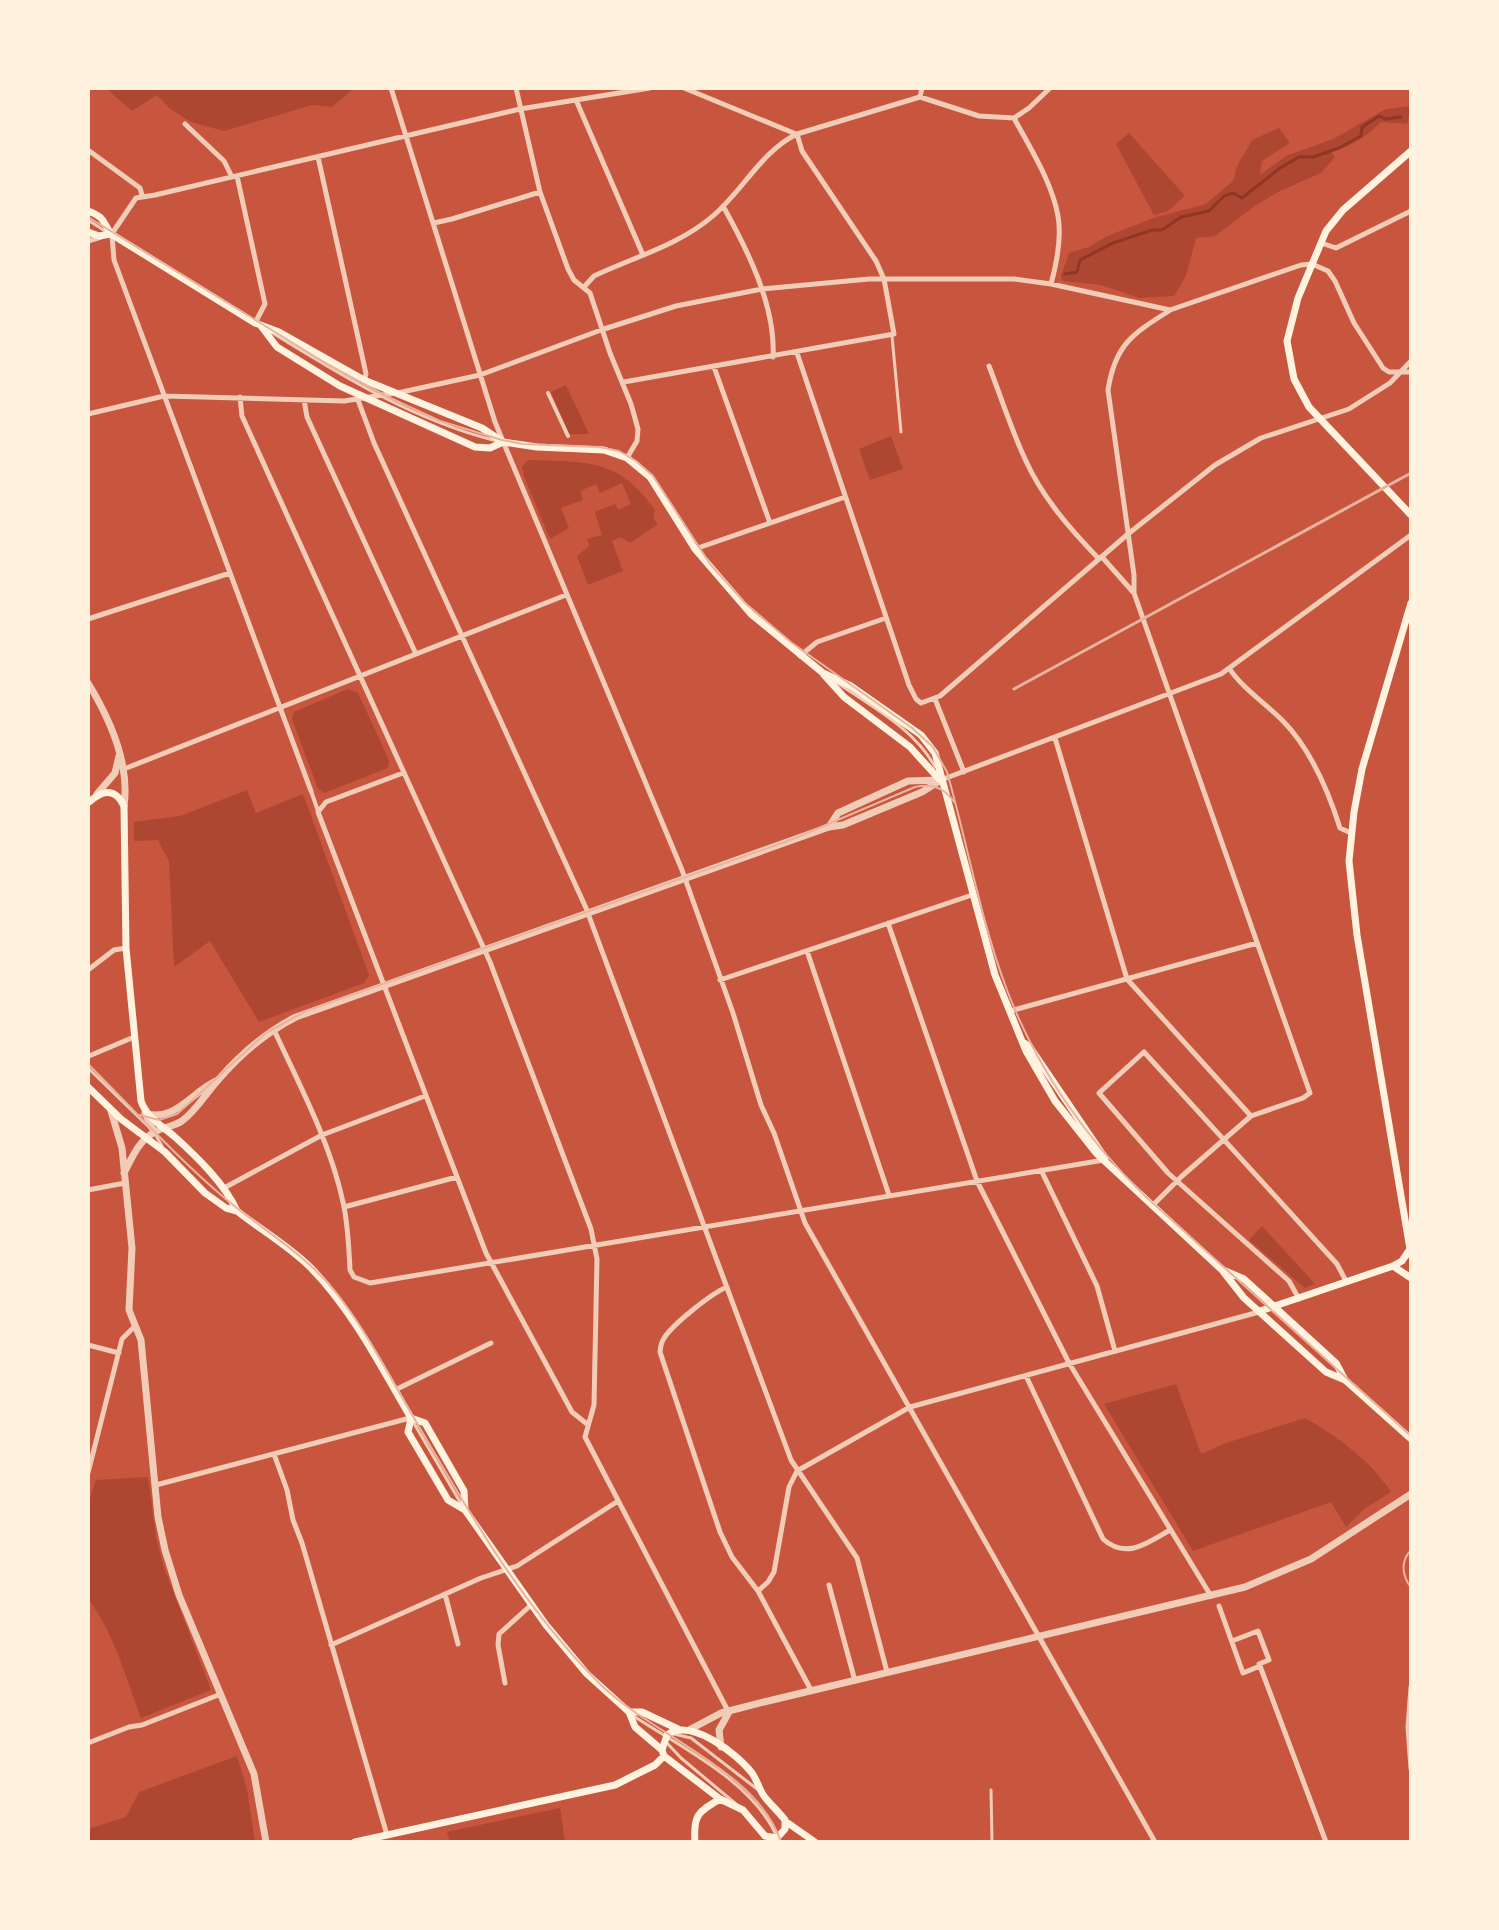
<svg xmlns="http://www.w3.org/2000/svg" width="1499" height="1930" font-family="'Work Sans',sans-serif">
<rect width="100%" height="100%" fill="#c8553d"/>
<path fill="#ae4732" d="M106,88H354L332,107L312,105L224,131L191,122L170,109L157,95L132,111Z
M1411,106L1407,124L1381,122C1369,134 1349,149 1331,151L1335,157L1321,173L1280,191L1256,205L1215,236L1196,238L1186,276L1174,296L1140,298L1101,285L1063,281L1061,276L1069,253L1089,247L1107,236L1156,217L1206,204L1234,180C1236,161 1245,156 1252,140L1279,128L1290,143L1262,161L1260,175L1286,156L1333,139L1386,109Z
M1129,133L1185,196L1168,211L1154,215L1116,144Z
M566,385L589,434H569L551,392Z
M891,436L903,469L870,480L859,449Z
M528,460C586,462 619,458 655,510L653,518L658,524L630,543L621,537L612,541L623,571L588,585L577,556L589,546L587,539L602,535L595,512L615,504L618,510L631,504L622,483L600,493L596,484L580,491L583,500L561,508L569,528L550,539L524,476L522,467Z
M348,689L358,693L389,760L388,768L324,793L318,789L292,719L294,712Z
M247,790L256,813L303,794L369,975L364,983L259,1022L210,941L174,967L169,861L158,840L134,841V822L180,816Z
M1262,1226L1315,1284L1305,1288L1249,1240Z
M1176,1384L1201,1454L1226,1443L1305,1418C1338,1437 1370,1460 1391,1492L1364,1509L1346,1527L1331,1502L1193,1551L1104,1404Z
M148,1477L156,1537L164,1568L211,1690L141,1718C126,1679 114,1632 88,1599V1505L96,1480Z
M237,1756L247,1789L255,1842H88V1829L126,1817L139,1792Z
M560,1808L565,1842H450L447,1832Z"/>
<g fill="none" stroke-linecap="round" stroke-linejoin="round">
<path stroke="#8f3625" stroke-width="3" d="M1065,274L1077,272L1080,260L1113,243L1152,230H1162L1181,217L1209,211L1224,196L1233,193L1242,198L1280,168L1299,157H1313L1339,148L1361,136L1362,127L1379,116L1385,119L1401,117"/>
<path stroke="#f1ccb7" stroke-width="3" d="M88,220L105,231
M271,332C342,376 415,421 497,441
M892,336L901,432
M836,682C871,706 915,729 935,767
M88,1068L154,1132L162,1146
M412,1420L463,1507
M632,1715C680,1747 753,1781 777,1837
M674,1734L691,1738L757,1789
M667,1743L681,1758L736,1804
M991,1790L992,1842"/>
<path stroke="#f1ccb7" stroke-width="4" d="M548,393L568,436
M311,791L318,811"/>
<path stroke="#f1ccb7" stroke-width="5" d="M391,88L495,422L682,870L733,1013L761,1105L774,1133L805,1223L1155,1842
M516,88L540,192L568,269L574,280L590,293L610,353L631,404L638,429L637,441L627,458
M684,88L796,134
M920,97L922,88
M576,100L643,255
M1014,118C1030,148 1052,182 1058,216C1062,238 1057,262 1051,284
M185,124L224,161L232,177
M88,150L140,188L142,195
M318,157L363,360L366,374L364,380
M237,176L265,304L255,323
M723,206C747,249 776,306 773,357
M434,223L452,219L540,192
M111,235L136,198L155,195L520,109L650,88
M112,235L114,260L311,791
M88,241L101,237
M1321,243L1336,248L1411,211
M584,287L594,276C634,257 680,245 714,215C743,190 762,151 797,134L920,97L979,116L1014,118L1029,108L1050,88
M797,353L909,685L916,699L921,703L940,696L1128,534L1215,465L1261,438L1349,409L1390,383L1411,361
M989,366C1001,397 1011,429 1025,459C1042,497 1070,529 1099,559
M714,367L770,523
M624,382L894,334L884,279L876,261L802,151L797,134
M240,397L242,416L490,962L591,1229L597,1259L594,1405L585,1437L728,1711
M304,400L307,417L416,654
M358,400L374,443L586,908L791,1460L857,1558L887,1672
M88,414L164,396L344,401L402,392L480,375L601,330L676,306L762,289L869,279H1014L1051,284L1170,310L1301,265L1312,264L1328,271L1335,281L1354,323L1383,368L1389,372H1411
M695,549L845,497
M1102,557L1133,592
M88,619L230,573
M800,656L817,642L886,618
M1229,668C1242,688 1265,703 1282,720C1311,749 1328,790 1340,828L1351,833
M935,699L964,772
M1055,738L1127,979L1251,1116
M124,769L566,595
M403,773L326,802L318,812L486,1253L572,1412L587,1424
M941,780L1221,674L1411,535
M888,923L977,1181L1069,1363L1211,1596
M807,951L889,1195
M88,970L114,950L126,948
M720,980L972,895
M1010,1011L1257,943
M274,1030C300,1086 330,1142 343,1202C348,1224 349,1247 350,1270L354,1277L370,1283L1104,1160
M89,1056L134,1037
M1041,1170L1097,1286L1115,1351
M224,1188L322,1135L425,1096
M88,1190L125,1183
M1152,1206L1182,1176L1251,1116L1303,1098L1310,1093L1134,593V575L1108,390C1115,345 1132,334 1169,311
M344,1207L457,1177
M727,1287C712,1293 670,1326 663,1340C660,1345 661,1347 660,1352L720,1532L732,1557L758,1591L811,1690
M1299,1299L1289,1281L1168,1173L1099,1093L1144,1052L1337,1264L1346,1281
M88,1345L119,1353
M1026,1376L1103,1539C1126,1560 1148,1543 1170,1530
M395,1390L491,1343
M274,1454L287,1490L293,1520L302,1543L387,1835
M88,1473L122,1339L135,1326
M156,1485L410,1418
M829,1585L855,1681
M758,1591L768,1582L774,1572L789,1487L797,1471L910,1407L1259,1312
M445,1594L458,1644
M1219,1606L1243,1673L1260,1666L1326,1842
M1232,1641L1258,1631L1269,1660L1259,1664L1260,1666
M331,1645L481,1578L517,1566L618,1501
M505,1683L498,1645L499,1634L531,1605
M1411,1687L1408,1727L1411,1769
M88,1743L129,1727L142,1725L221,1694"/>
<path stroke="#f1ccb7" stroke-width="7" d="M88,683C110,719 130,764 124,806
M97,794L115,773L119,756
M829,827L838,813L908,781L940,780
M111,1111L122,1148L132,1248L129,1310L141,1340L158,1517L165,1550L179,1595L254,1774L266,1842
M145,1113L154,1132
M147,1114C175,1121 191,1093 216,1081
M124,1173C132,1158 138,1142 153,1133C162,1127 173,1127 182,1121C197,1110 206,1093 219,1079C240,1055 268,1031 296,1017L829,827L843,825L922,792L941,780
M689,1730L721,1713L764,1702L1245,1587L1311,1559L1411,1494
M721,1747L719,1730L729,1712"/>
<path stroke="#fff3e0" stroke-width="7" d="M1411,151L1343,210L1326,231L1298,298L1287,341L1294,379L1309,407L1411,515
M88,211C106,218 102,221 111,234L255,323L279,332L364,380L482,428L503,442L537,447L604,450L627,458L650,477L695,549L751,614L823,673L851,686L921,735L935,753L995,975L1026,1051L1055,1101L1097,1154L1222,1270L1244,1298L1326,1372L1345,1380L1411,1439
M88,232L99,236L111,234
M261,326L277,347L340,386L475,447L490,448L503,442
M1411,603L1362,769L1354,812L1349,861L1357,935L1411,1255
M824,675L844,697L910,747L939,779
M88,803C102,790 115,787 124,806L126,948L141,1101C147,1118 161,1125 175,1137C197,1157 225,1184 237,1211
M1024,1043L1029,1046L1105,1158
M88,1087L121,1119L165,1152L205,1193L226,1208L237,1211C261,1230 289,1246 311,1268C353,1311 381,1367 411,1418L425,1423L464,1491L465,1510
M1393,1266L1411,1278
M1223,1270L1244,1279L1336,1363L1345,1380
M1260,1311L1393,1266L1402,1261L1410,1249
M411,1418L408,1432L448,1500L465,1510L546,1625L587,1674L629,1712L635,1727L662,1750L664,1756L720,1799L743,1810L765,1836L777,1838
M629,1712H642L678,1729
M662,1750L667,1735C691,1717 737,1754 752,1773C757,1780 759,1789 764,1796C770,1804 778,1811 785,1820V1829L777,1838
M785,1821L815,1842
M355,1842L615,1785L655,1765L664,1756
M695,1842C693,1815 698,1812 720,1799"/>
<path stroke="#e9b49f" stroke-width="2" d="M88,217L327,364L388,397L440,421L502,440L523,444L599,447L619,451L636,461L653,476L710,564L745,603L792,643L912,728L933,747L947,772C967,842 981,922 1007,990C1036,1067 1086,1139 1145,1196L1411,1436
M88,1064C134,1110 178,1159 227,1200C264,1231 307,1255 337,1294C367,1332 389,1376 414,1418C468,1511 523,1608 601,1685C652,1735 758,1771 781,1842
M140,1115L159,1120L177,1114L266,1033L306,1011L793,839L915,787C932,783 945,788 954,802
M1411,1550C1400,1562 1402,1575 1411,1588"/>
<path stroke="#e9b49f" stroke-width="3" d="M1014,689L1411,473"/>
</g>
<rect width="1499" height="1930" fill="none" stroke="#fff3e0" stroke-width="180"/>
</svg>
